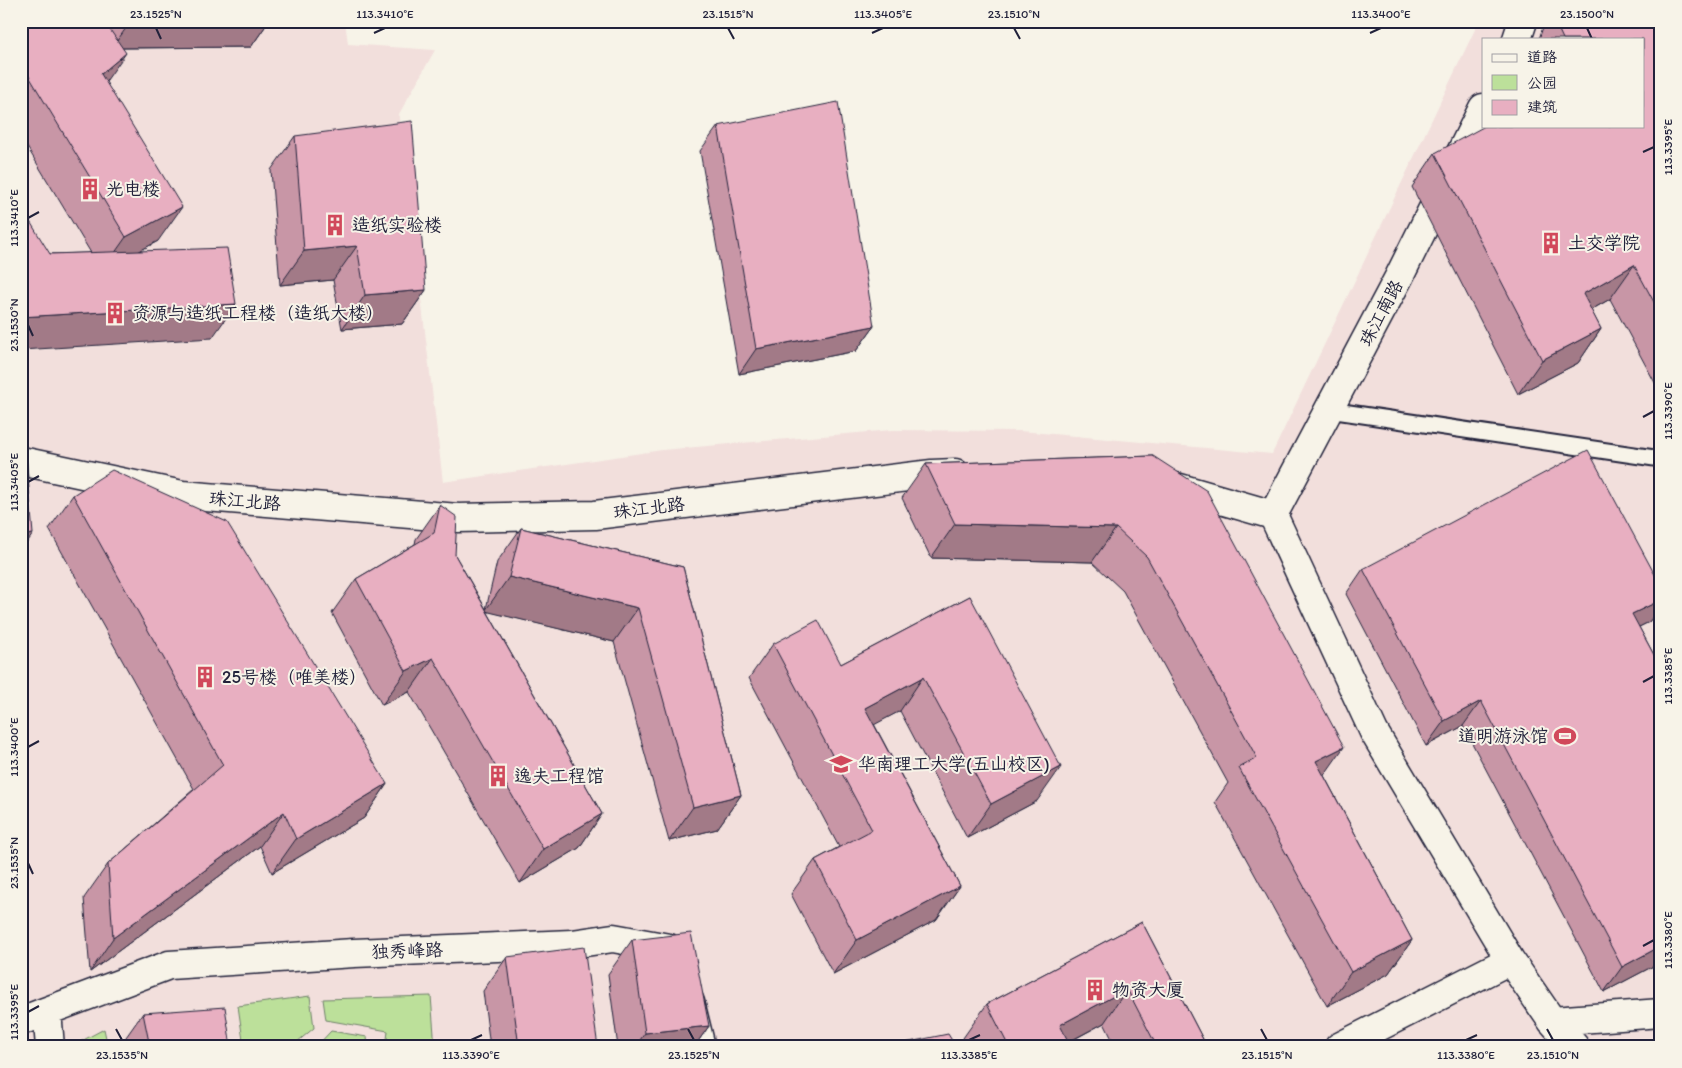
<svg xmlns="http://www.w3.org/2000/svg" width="1682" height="1068" font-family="Itim,'LXGW WenKai TC',sans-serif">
<rect width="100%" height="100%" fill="#f7f3e8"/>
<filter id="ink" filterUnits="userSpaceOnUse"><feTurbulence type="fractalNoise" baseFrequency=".02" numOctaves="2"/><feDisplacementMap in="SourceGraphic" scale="10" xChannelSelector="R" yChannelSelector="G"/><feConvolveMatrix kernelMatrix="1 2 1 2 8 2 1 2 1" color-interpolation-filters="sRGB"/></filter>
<g filter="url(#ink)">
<path fill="#f2dfdc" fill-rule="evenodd" d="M21,21H345L348,44L435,50L399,114L443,482L662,450L892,430L1020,431L1272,454L1479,21H1661V1047H21ZM1483,39H1643V126H1483Z"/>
<path fill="#bce09a" stroke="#6f816a" d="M310,996L314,1028L291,1047H244L238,1006Z
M431,996L435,1047H386L388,1031L326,1020L323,999Z
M104,1029L108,1047H77L76,1044Z
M331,1031L367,1037L368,1047H316Z"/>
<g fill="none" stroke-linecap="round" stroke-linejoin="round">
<g stroke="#22223b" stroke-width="19">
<path id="service" d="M1329,410L1661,459"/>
</g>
<g stroke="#22223b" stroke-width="31">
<path id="minor" d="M1517,39L1523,21
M21,461L182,495L458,518L595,515L932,474L955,473
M1176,487L1273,515
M1273,515L1374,732L1510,960L1552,1021L1575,1047
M1273,515L1399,277L1483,108
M690,1002L701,1047
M47,1011L169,965L354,953L572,944L613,938L669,948
M21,1021L47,1011L50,1047
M1552,1021L1661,1013
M1339,1047L1510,960"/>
</g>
<use href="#service" stroke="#f7f3e8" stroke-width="15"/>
<use href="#minor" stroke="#f7f3e8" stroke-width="28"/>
</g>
<path fill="#c896a6" stroke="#22223b" d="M21,21L110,31V21H269L251,47L122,48L106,81L158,241L139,251L212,338L50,254L91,253L21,137Z
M1545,21H1661V394L1610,299L1591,310L1601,329L1578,363L1518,394L1412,187L1435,153L1643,126V39H1539Z
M718,126L874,326L856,351L739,374L700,151Z
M295,136L426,290L402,324L342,329L333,280L280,285L271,170Z
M1153,456L1412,940L1388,974L1327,1006L1215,802L1228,783L1123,591L1092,562L931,558L902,498L926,464Z
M73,495L387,784L364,818L272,873L260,846L90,972L84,898L108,864L194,789L49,529Z
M440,505L455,555L486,609L497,562L521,528L683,567L741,795L717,829L669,841L614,642L487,611L602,814L579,848L520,883L409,692L382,705L332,613L356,579L415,544L416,539Z
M1363,569L1661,586V605L1649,622L1639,627L1661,668V962L1604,992L1463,726L1426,746L1346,594Z
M970,596L1037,801L967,838L900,711L874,724L960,886L936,920L833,974L791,894L815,860L839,847L749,678L773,644L841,664Z
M1142,922L1207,1047H1116L1104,1023L1069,1042L1071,1047H968L963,1038L987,1004Z
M632,940L709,1026L694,1047H618L608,974Z
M507,957L598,1047H490L483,991Z
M143,1013L231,1047H119Z"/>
<path fill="#a27a87" stroke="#22223b" d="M131,21H269L251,47L112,48Z
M126,53L102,87L101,74Z
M182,207L158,241L102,271L126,237Z
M357,246L333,280L280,285L304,251Z
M1634,265L1610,299L1559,328L1583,294Z
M426,290L402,324L342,329L365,295Z
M236,304L212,338L21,350V317Z
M874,326L856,351L739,374L756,349Z
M1601,329L1578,363L1518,394L1542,360Z
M955,524L1116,528L1092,562L931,558Z
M33,534L21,551V536Z
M509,577L638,608L614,642L485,611Z
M1661,600V605L1649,622L1615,639L1632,614Z
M433,658L409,692L382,705L406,671Z
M923,677L900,711L842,742L865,708Z
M1481,701L1463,726L1426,746L1444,721Z
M1344,747L1320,781L1316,761Z
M1061,767L1037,801L967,838L991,804Z
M387,784L364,818L272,873L296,839Z
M741,795L717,829L669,841L693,807Z
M284,812L260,846L90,972L113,938Z
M602,814L579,848L520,883L543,849Z
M960,886L936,920L833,974L857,940Z
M1412,940L1388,974L1327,1006L1351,972Z
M1661,946V962L1604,992L1622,967Z
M1127,989L1104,1023L1059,1047L1060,1025Z
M709,1026L694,1047H635L645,1033Z"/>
<path fill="#e8afc1" stroke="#22223b" d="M21,21H104L126,53L101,74L182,207L126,237L21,63Z
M1557,21H1661V315L1634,265L1583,294L1601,329L1542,360L1435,153L1485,126H1643V39H1563L1556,24Z
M838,102L874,326L756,349L718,126Z
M412,121L426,290L365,295L357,246L304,251L295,136Z
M21,207L50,254L227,248L236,304L21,317Z
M21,443H25L33,534L21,536Z
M1588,450L1661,586V600L1632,614L1661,668V946L1622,967L1481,701L1444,721L1363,569Z
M1153,456L1207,491L1344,747L1316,761L1412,940L1351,972L1239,768L1257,758L1147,557L1116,528L955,524L926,464Z
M112,470L227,522L387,784L296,839L284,812L113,938L108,864L223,765L73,495Z
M440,505L457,517L455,555L602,814L543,849L433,658L406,671L356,579L434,533Z
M521,528L683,567L741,795L693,807L638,608L509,577Z
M970,596L1061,767L991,804L923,677L865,708L960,886L857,940L815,860L872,830L773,644L818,620L841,664Z
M1142,922L1207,1047H1157L1127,989L1060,1025L1071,1047H1009L987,1004Z
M691,933L709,1026L645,1033L632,940Z
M584,947L598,1047H519L507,957Z
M225,1007L231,1047H150L143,1013Z
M948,1034L956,1047H885Z"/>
</g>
<path fill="none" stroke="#22223b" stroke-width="2" d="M156,28L161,39M728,28L734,39M1014,28L1020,39M1587,28L1592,39M374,33L385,28M872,33L883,28M1370,33L1381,28M1643,152L1654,147M28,218L39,212M28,325L33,336M1643,417L1654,411M28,482L39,476M1643,682L1654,676M28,747L39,741M28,863L33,874M1643,946L1654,940M28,1012L39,1006M116,1029L122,1040M688,1029L694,1040M1261,1029L1267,1040M1547,1029L1553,1040M471,1040L482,1035M969,1040L980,1035M1466,1040L1477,1035"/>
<defs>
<g id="building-bare" transform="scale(1.725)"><path d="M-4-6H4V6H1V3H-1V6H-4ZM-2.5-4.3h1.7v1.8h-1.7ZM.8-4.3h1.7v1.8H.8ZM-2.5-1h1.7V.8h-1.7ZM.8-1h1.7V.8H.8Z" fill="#d1495b" stroke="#f7f3e8" stroke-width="2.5" paint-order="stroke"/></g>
<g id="stadium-bare" transform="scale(1.725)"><path d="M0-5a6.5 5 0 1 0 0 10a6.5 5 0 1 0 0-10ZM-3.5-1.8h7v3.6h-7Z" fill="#d1495b" stroke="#f7f3e8" stroke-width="2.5" paint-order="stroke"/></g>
<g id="university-bare" transform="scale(1.725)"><path d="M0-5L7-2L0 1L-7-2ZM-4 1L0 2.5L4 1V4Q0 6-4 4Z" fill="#d1495b" stroke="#f7f3e8" stroke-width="2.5" paint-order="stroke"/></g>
</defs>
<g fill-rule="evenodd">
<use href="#building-bare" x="90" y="189"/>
<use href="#building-bare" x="335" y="225"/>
<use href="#building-bare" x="1551" y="243"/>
<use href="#building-bare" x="115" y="313"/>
<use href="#building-bare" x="205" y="677"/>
<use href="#stadium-bare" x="1565" y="736"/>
<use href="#university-bare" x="841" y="764"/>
<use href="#building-bare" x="498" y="776"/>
<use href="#building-bare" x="1095" y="990"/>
</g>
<g text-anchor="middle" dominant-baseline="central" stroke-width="4" stroke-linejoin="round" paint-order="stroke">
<g font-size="18" fill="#22223b" stroke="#f7f3e8" text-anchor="start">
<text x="106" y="189">光电楼</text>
<text x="352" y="225">造纸实验楼</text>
<text x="1568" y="243">土交学院</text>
<text x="132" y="313">资源与造纸工程楼（造纸大楼）</text>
<text x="222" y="677">25号楼（唯美楼）</text>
<text x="1548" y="736" text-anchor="end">道明游泳馆</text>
<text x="858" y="764">华南理工大学(五山校区)</text>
<text x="514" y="776">逸夫工程馆</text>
<text x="1112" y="990">物资大厦</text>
</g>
<g font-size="18" fill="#22223b" stroke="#f7f3e8">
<text transform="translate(1381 313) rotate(-62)">珠江南路</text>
<text transform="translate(245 501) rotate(5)">珠江北路</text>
<text transform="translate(649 508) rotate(-7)">珠江北路</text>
<text transform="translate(407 951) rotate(-2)">独秀峰路</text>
</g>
</g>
<rect width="1682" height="1068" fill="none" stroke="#f7f3e8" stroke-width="55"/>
<rect x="1482" y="38" width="162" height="90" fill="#f7f3e8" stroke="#a29fa3"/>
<rect x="1492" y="54" width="25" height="8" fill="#f7f3e8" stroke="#a29fa3"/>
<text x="1527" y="62" font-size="15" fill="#22223b">道路</text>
<rect x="1492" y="75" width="25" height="15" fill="#bce09a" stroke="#a29fa3"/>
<text x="1527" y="88" font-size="15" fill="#22223b">公园</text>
<rect x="1492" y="100" width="25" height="15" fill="#e8afc1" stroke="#a29fa3"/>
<text x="1527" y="112" font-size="15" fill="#22223b">建筑</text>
<rect x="28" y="28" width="1626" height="1012" fill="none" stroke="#22223b" stroke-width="2"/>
<g font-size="12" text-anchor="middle" fill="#22223b">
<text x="156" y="18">23.1525°N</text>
<text x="385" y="18">113.3410°E</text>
<text x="728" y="18">23.1515°N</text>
<text x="883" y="18">113.3405°E</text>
<text x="1014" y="18">23.1510°N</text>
<text x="1381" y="18">113.3400°E</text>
<text x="1587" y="18">23.1500°N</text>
<text transform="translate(1668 147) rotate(-90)" y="4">113.3395°E</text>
<text transform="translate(14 218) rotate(-90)" y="4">113.3410°E</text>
<text transform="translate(14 325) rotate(-90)" y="4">23.1530°N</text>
<text transform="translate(1668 411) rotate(-90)" y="4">113.3390°E</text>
<text transform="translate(14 482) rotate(-90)" y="4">113.3405°E</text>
<text transform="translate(1668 676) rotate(-90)" y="4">113.3385°E</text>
<text transform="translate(14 747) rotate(-90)" y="4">113.3400°E</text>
<text transform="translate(14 863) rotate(-90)" y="4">23.1535°N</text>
<text transform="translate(1668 940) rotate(-90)" y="4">113.3380°E</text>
<text transform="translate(14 1012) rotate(-90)" y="4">113.3395°E</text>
<text x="122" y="1059">23.1535°N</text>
<text x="471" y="1059">113.3390°E</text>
<text x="694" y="1059">23.1525°N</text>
<text x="969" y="1059">113.3385°E</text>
<text x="1267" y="1059">23.1515°N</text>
<text x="1466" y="1059">113.3380°E</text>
<text x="1553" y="1059">23.1510°N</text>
</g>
</svg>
